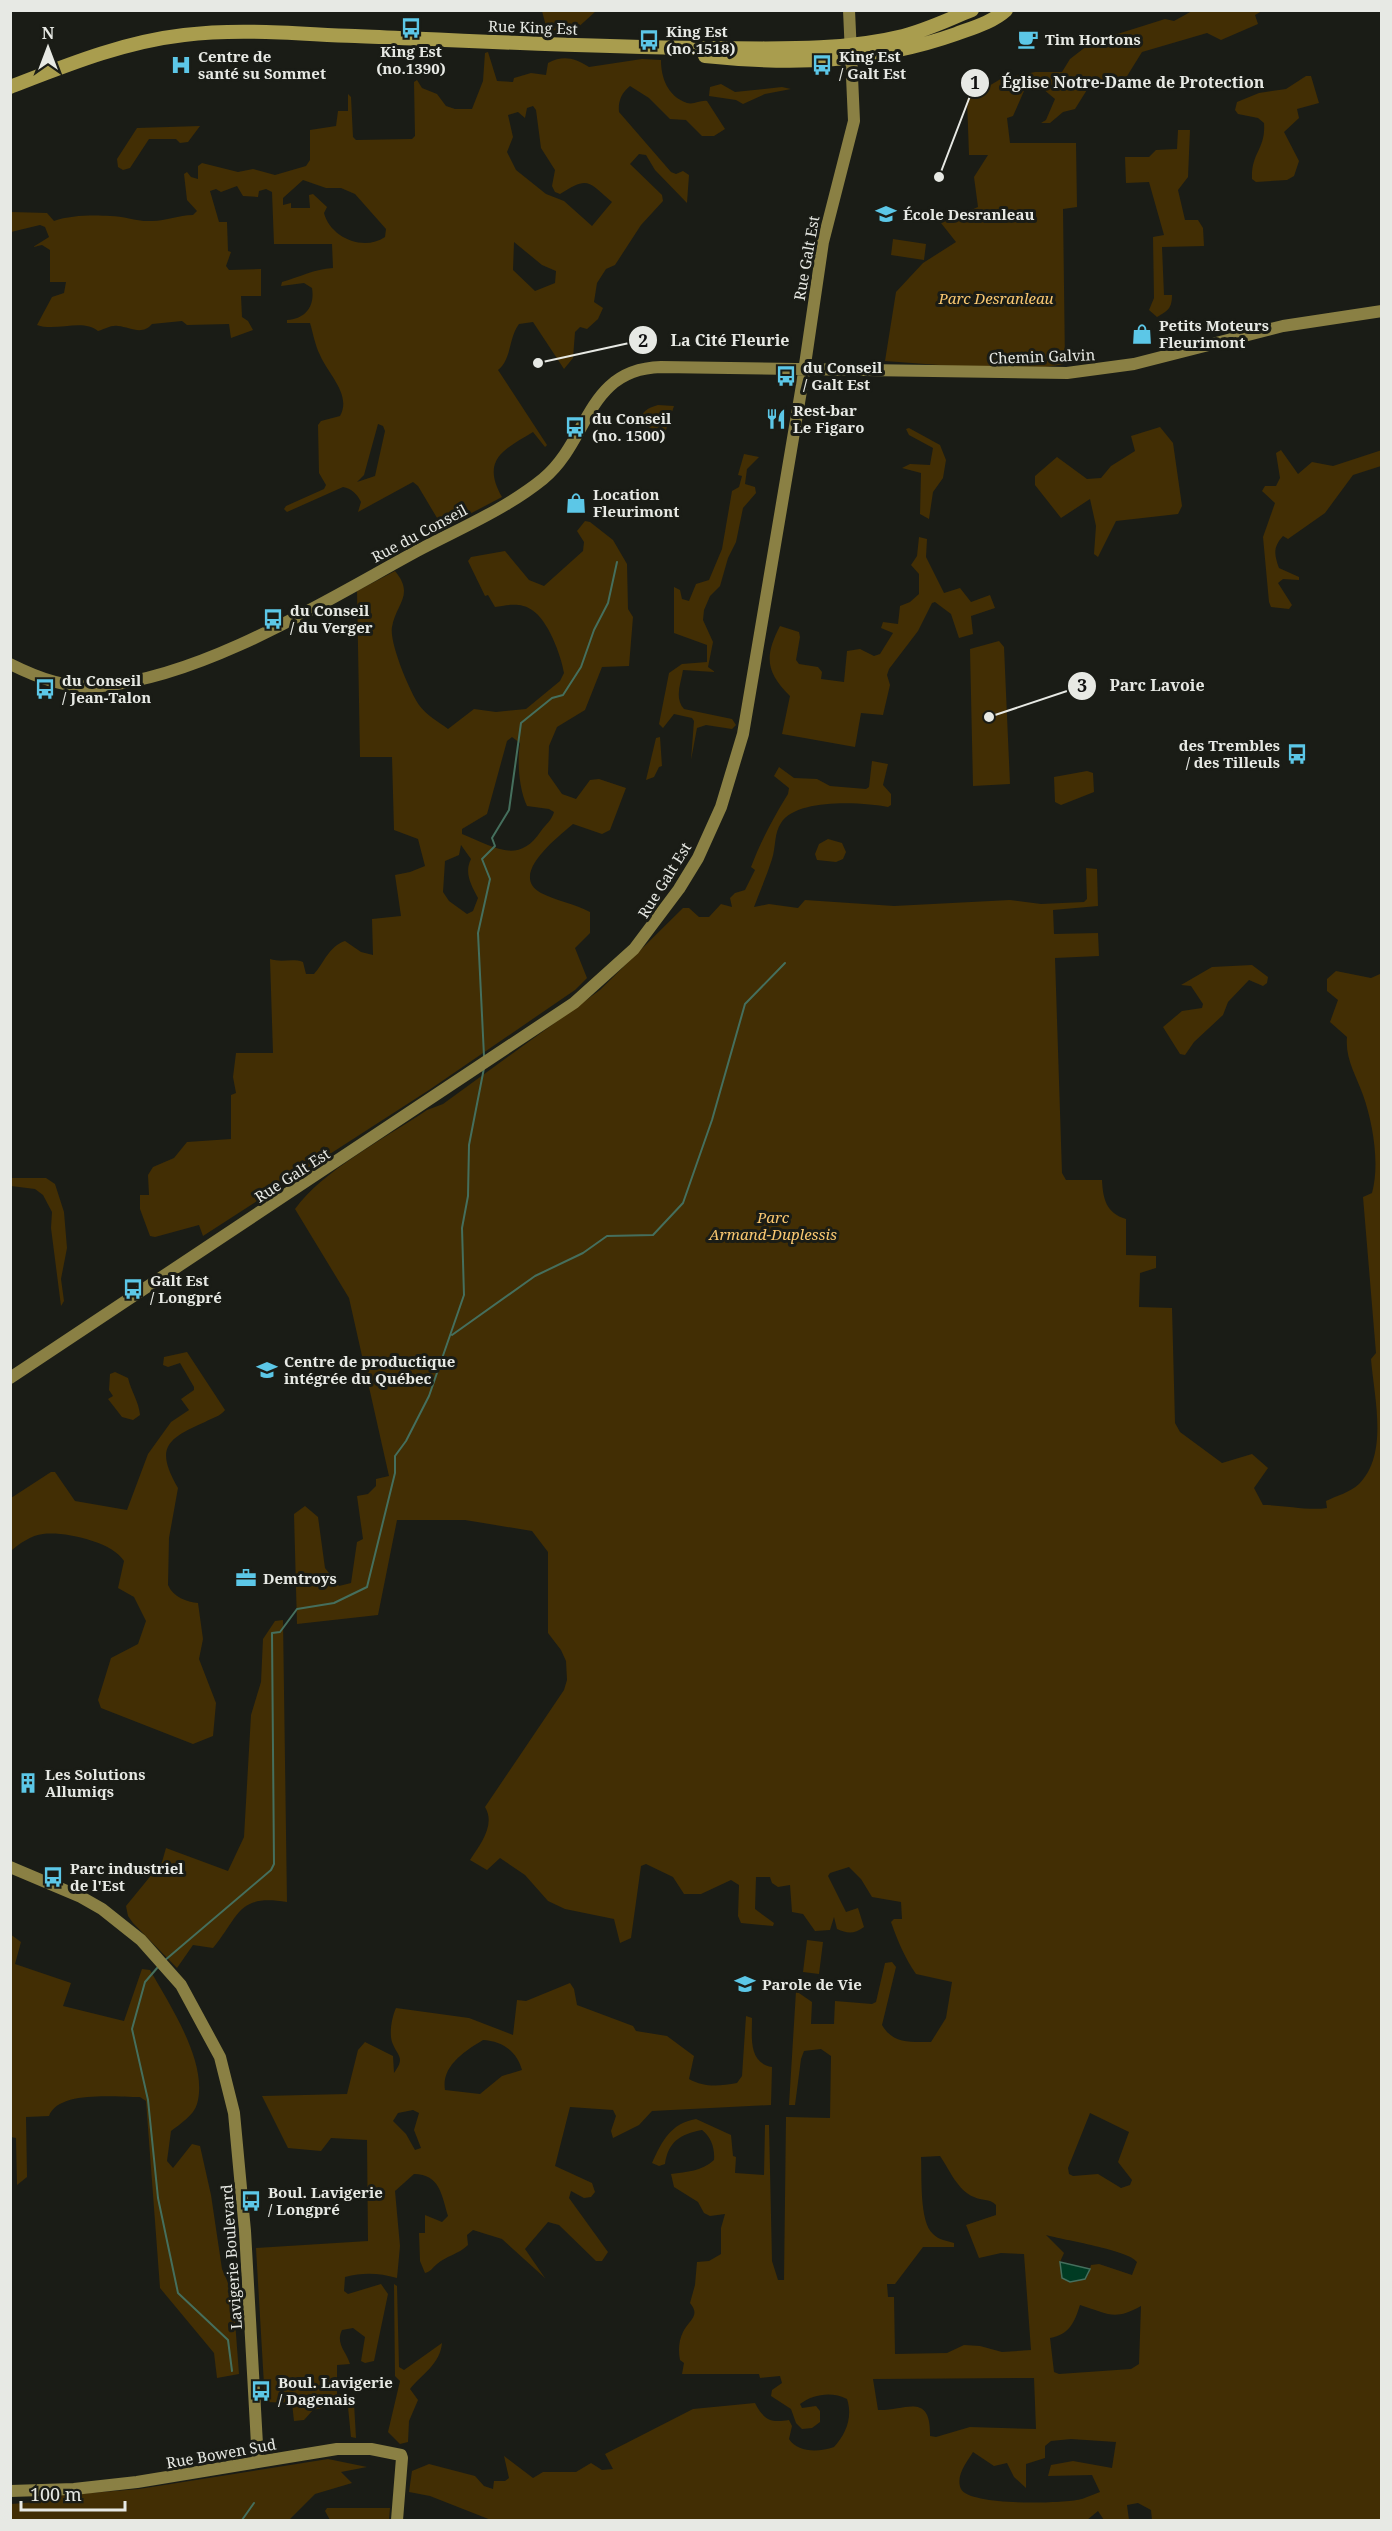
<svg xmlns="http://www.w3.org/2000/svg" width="1392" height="2531" font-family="'Noto Serif',serif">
<rect width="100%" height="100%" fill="#1a1c16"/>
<path fill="#422e04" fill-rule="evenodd" d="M542,11V10L596,11L574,31L547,30Z
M1192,11H1262L1255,15L1258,24L1221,40L1207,33L1142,52L1124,81L1090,85L1075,109L1063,112L1050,123H1041L1046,120L1055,99L1043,89L1024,91L1013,116L1007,118L1010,143H1076L1077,207L1063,209L1065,364L1046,367L952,366L885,361L896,292L923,263L956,242L941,223L978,207L974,177L988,155H969L967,99L1004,77L1005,90L1011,77L1035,72H1062L1070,59L1092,42L1165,19L1174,21Z
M488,52L497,81L513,82L514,78L531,73L546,75L548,63C564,55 574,58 589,67L642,59L661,60C661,77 667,96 687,103C694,105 700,100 707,101L725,129L714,136H702L686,120L670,119L649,98L630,86C621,93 618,102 619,112L671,172L676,174L683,171L689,175L687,203L655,170L646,155L639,154L630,164L662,195L663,201L641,225L615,265L606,269L597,283L594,302L603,308L598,319L587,329L580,327L575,332L573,358L564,369L533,322L519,324C508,339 512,359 498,370L547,445L545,447L533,432C503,450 481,460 502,497L443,528L418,486L413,482L358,512L361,502C358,495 351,488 343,487L287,512L284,509L286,506L324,489L326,485L319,473L318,425L321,421L340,416C352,395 328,374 320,355C315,345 313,333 310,323H287V320C306,319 315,306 312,288L304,283L281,286L282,282C300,277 314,269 333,268L332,244H274L272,192L266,189L259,191L258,197L243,196L237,186L221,192L216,189L210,191L219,222H227L228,251L231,252L226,266L229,270L261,269V296H241L242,317L248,321L253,330L231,338L229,324L187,325L182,321L152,324C142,336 130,327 118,326C110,325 106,329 98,331C83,318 56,332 37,325L52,297L64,293L66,282H50V250L42,245L33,247L49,237L45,227L40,225L11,232V212L47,213L54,221C70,215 94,215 110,216C124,216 137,222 152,221C167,221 178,215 193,215L197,211L187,200L184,174L187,172L191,177L198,179V166L202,163L238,172L253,169L275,175L306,166L310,160V130L336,126L338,111H348V94L351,97L353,137L356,140L412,139L415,136L414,82L417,80L422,88L437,94L446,106L455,109H472L483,81L485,53ZM533,106L536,110L541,148L555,170L552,186L555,192L560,194C588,176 588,181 612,202L592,226L564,201L546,194L516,170L507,152L513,137L508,115L518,112L525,118L527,108ZM303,180L326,188H341L355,194L386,229L385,237C363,252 330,237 324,213L327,207L313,194L309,195L310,208H291V203L283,205V198ZM514,242L542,265L556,271L555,283L535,291L513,270ZM378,424L383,426L385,431L375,476L357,482L364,475Z
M1306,76H1311L1319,103L1297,109L1299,118L1284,132L1299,161L1294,176L1287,180L1256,182L1252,179C1251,152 1266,149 1264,123L1258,118L1238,114L1235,110L1237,102L1259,93L1286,89Z
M721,84L735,92L782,87L791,89L765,94L743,104L736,100L709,96L710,87Z
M200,126L188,142L180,143L176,139H149L130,168L123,170L118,167L117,159L137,128Z
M1178,130H1190L1188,177L1178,190L1185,220H1198L1203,228L1204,246L1162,247L1164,295H1172C1172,308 1168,311 1157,317L1149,310L1154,298L1153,237L1164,235L1149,182L1126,183L1125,157H1149L1156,150L1177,149Z
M893,239L926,244L924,260L891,255Z
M658,405L674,406L665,433L637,423C642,412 647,408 658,405Z
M1160,427L1173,443L1182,506L1178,514L1116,521L1098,557L1094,554L1096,526L1090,499L1061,518L1035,485V476L1057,457L1087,479L1101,478L1111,466L1135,451L1131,436Z
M909,428L940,445L946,460L943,478L933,492L929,519L920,514L921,473L902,468L910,464L930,465L933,448L909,435L906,429Z
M1281,450L1298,474L1312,462L1333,466L1382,450L1381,466L1353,475L1325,513L1288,539L1283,536C1273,547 1274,554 1279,568L1299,577V580L1283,579L1278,583L1292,605L1289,609L1271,607L1269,602L1263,537L1275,503L1262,491L1265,486H1276L1280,478L1276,453Z
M744,454L759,457L747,469L745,484L755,487L756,493L743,508L736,542L728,558L720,586L710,596L704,610L703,620L713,642L708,667L715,672L683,670C681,683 674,698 684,709L732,719L736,725L732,729L706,725L697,728L691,760L694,721L692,718L674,714L663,728L659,724L669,673L682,664L707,662V645L674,633V587L680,590L682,599L689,601L696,584L709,580L722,549L732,491L739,487L742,476L738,475Z
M585,521L590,522L613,540L627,564L628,609L633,617L629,666L602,667L585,710L557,727L549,746L548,774L562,794L576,799L590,780L599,779L626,788L610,830L602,834L573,824C558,837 508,875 541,893C557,901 575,904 590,912V933L575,948L587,978L575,990L429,1090L203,1236L199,1225L155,1237L150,1236L140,1209V1195H149L148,1175L153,1167L174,1158L187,1142L231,1139V1095L236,1093L233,1077L236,1053H273L270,959C282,963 292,958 303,962L306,974H314C324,963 329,946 345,941L361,952L373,955L372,919L401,916L395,875L410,872L425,866L418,839L394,830L392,757H360L357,591L395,571C415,595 396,604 392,627C389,643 410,692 419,705C426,715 439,722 448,729L474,709L496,712L526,709L560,681L564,673C561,655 548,620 532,610C521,602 507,605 495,607L488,595L485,596L468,561L471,557L505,551L529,580L544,586L583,551L584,542L577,531ZM512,737L520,743C517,762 519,789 527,806L549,809L554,812C552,820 546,824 541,831C518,866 493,846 462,834V829L487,814L507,741ZM461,845L471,859C464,873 471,885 478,898L473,911L467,914L449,901L443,892L445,861L459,855Z
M919,537L927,539L926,557L944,593L960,588L971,602L990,595L995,608L971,616L973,634L959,638L951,614L935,602L932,603L918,631L889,669L887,675L890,685L883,715L861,713L855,747L782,734L790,696C766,672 764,657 780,626L799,632L800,637L796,660L799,664L818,667L822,672L821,679L844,682L847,651L860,649L874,656L880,654L893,633L881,628L883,622L898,624L900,606L910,602L919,594V574L911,565L917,556Z
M999,641L1004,647L1010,784L973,786L970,649Z
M660,737L662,766L659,767L654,777L646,780L656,738Z
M872,761L888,764L883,785L891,794V805L888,807C863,802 796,798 781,823C774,833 776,847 772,859C767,875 760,891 754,907L769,904L798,908L805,900L894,906L1010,900L1041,904L1084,902L1087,899L1086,868L1097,869L1098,906L1053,910L1054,934L1098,933L1099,956L1055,958L1062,1173L1066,1180H1102C1103,1199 1106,1213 1126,1219V1255L1156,1256V1268L1140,1273L1139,1307L1172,1308L1175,1423L1180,1432L1222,1463L1252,1454L1268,1468L1254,1488L1263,1505C1284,1505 1308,1511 1327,1508L1326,1501C1336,1496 1351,1492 1359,1484C1389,1454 1374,1397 1371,1359L1376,1353L1363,1197L1372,1193C1380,1164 1373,1123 1363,1095C1356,1075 1345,1059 1347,1037L1330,1022L1338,1000L1327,991V979L1336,971L1371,978L1380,974L1381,962V2520H1152L1151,2510L1138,2503L1127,2505L1129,2520H1104L1098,2511L1087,2520H491L430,2496L409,2492L412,2471L429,2464L475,2476L484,2486L493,2489L494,2481H505L509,2478L504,2456L533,2478L543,2472H576L591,2463L602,2470L613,2469L605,2454L693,2409L755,2403C764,2420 770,2423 789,2420L792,2426L789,2439C798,2453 819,2452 834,2447C846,2434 853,2417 847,2399C832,2391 813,2394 800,2404L802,2408L816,2406L820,2411V2422L812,2428L802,2429L796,2423L791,2409L771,2396L772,2390L782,2383L780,2376L760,2378L759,2374H682L684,2363L680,2360C678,2350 679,2340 683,2332C689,2320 701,2316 690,2303L695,2285L697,2262L709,2261L721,2254V2228L725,2214L710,2216L704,2213L698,2202L674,2187L671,2174C687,2172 702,2171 714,2160C715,2148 711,2137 702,2130C680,2134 668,2142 665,2164L659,2166L652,2163C662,2141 671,2123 696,2119L731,2135L733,2156L736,2157L735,2173L764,2175L765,2125H769L772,2261L778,2280H784L786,2117L830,2118L831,2056L821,2049L804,2051L801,2059L795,2105H789L796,1991L812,2002L811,2024H834L835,2001L872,2004L876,2002L885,1963L892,1962L896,1967L882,2025C893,2044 910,2042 931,2042L946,2018L952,1982L916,1974C905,1958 898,1942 891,1922L894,1919H902L901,1902L872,1897L861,1879L849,1867L830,1873L828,1876L846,1912L858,1908L864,1927C854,1934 848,1934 837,1929L834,1917L830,1930L815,1931L803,1914L792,1912L790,1885L778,1887L772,1883L770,1877H756L755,1909L774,1923L773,1926L741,1923L738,1916L739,1885L731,1880L701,1894H684L673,1877L646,1864L641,1866L631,1938L620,1943L614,1919L565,1909L548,1901L525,1875L500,1858L487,1870L470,1860C480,1845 496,1825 485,1807L564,1690L567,1680L566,1661L561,1650L548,1633V1552L532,1531L465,1520H397L378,1615L297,1624L294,1514L305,1506L318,1517L325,1568L339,1586L351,1583L357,1542L363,1539L357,1496L368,1494L376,1486V1479L389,1476L349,1298L295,1209C322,1171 387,1137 427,1110L443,1104L600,990L683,908H689L699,917H709L721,904L732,907L730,898L735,893L745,890L755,870L751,867C761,841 772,820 788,794L789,788L774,776L779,767L794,778L817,779L830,786L866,789L869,787ZM1090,2113L1129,2132L1118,2162L1132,2180L1130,2185L1121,2188L1098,2174L1073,2176L1069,2174L1068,2168ZM940,2156C949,2169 958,2191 974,2197C982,2201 989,2198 996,2205V2215L966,2225L979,2258L1001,2253L1024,2254L1031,2350L1002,2352L980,2346L964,2345L947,2353L895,2354L894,2297H888L887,2284H895L923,2247H954V2243C947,2241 939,2240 933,2234C919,2222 922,2175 921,2157ZM1046,2235C1063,2240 1129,2250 1137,2262L1132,2275L1099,2264L1091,2265L1088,2275L1060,2262L1064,2253ZM1080,2305C1109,2314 1114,2321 1141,2306L1139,2364L1131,2369L1059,2374L1054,2372L1050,2338C1070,2334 1074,2323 1080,2305ZM1034,2378L1036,2429L970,2427L936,2437L930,2436C931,2391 905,2411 878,2410L873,2379ZM1071,2439L1116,2442L1112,2468L1073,2461L1051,2465L1048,2476L1092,2475L1100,2492C1094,2494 1088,2497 1082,2499C1064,2504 969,2506 961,2489C955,2476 967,2462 973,2452L994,2466L1007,2463L1014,2477L1026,2488V2464L1045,2458V2446L1051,2441Z
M1087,771L1093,773L1094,792L1061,805L1055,802L1054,777Z
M828,839L842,843L846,852L843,859L836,862L817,860L815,854L819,844Z
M1252,965L1268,977L1267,983L1263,986L1249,980L1228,1002L1223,1015L1194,1042L1185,1055L1180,1054L1163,1027L1182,1011L1202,1008L1203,1004L1191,986L1181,985L1212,967Z
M12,1178H46L55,1184L64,1212L67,1248L61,1279L64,1301L61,1306L51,1228L52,1212L43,1195L35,1189L11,1186Z
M187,1352L225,1410C221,1416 212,1418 205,1422C166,1439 155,1448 178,1488L169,1538L168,1585C173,1597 187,1602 198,1603L203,1639L199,1659L216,1703L213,1736L193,1744L101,1708L98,1700L111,1658L138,1644L146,1621L134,1597L118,1588L124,1561C113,1542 64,1531 43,1534C32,1535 18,1544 10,1552L11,1498L51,1472H55L75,1501L127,1510L148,1454L171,1422L189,1410L181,1399L194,1390V1387L180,1363L168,1367L163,1365L164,1357Z
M115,1372L128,1378C131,1391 139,1402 140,1415L133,1420L122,1417L108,1399L113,1396L109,1390L110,1374Z
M283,1620L287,1902C237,1894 240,1915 213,1948L193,1945L177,1968L133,1923L128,1916L126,1906L162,1862L166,1848L228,1871L244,1837L251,1715L261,1682L263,1639L275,1621Z
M10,1934L21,1942L15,1964L71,1983L63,2006L124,2021L142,1969L150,1970C169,2004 209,2063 197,2104C194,2115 180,2124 171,2131L167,2161L173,2168L192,2144L200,2146L211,2195L222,2269L233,2294L239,2374L217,2378L214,2353L160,2288L146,2101L140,2097C116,2097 58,2090 49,2116L26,2117L27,2177L17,2185L16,2138L11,2137L10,2132Z
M807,1940L823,1942L819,1974L803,1972Z
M570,1983L574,1989L577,2005L633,2026L636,2031L667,2036L694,2056L689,2079C705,2088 720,2086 737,2083L742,2076L746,2016L752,2018C752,2037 748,2063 772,2067L771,2105L652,2111L639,2125L613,2138L611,2131L616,2116L613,2110L570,2107L555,2166L592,2183L595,2192L591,2197L584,2198L571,2191L569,2198L608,2252L602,2261H596L559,2225L548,2222L525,2249L545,2278L502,2239L473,2230L467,2235L468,2245C459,2254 446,2256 437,2264C432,2268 432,2271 425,2273L420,2261L419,2233H425V2215L442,2222L448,2216C442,2196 440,2174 414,2174L395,2191L400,2246L397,2278C379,2273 364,2272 345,2277L344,2291L348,2294L381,2284L388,2294L374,2361L365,2363L361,2361L365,2337L353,2328L342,2330C335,2344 347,2352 350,2364L337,2365V2394H348L354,2403L356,2438L351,2437L348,2407L345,2403L313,2410L304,2420L294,2421L292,2403L265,2402L256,2248L368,2241L367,2140L331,2138L321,2151L288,2148L262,2096L347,2094L358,2050L365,2042L393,2056L394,2073C406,2057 397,2056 392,2042C389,2032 392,2017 396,2008L469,2018L513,2035L517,2000L526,2001ZM483,2040C502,2041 517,2051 522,2070L502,2076L480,2094L445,2090C441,2066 465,2051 483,2040ZM413,2110L419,2113L414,2130L421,2148L415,2150L406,2134L393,2121L398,2113Z
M394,2284L397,2286L399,2367L404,2370L442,2343C440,2364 423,2373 410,2389L418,2400L409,2421L408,2442L400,2444L388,2432L400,2381L395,2376Z
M328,2459L367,2467L341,2472L352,2483L315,2494L289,2520H11V2504L37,2502L41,2497L139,2489Z
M327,2508H390L389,2520H330L325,2511Z"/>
<path fill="#003b23" stroke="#456f5d" stroke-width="1.5" d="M1060,2262L1090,2269L1085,2279L1070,2282L1062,2278Z"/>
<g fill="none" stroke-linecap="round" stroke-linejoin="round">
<path stroke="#456f5d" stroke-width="2" d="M484,1056L478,933L490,879L482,859L495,846L492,838L509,810L521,723L552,698L563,695L581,667L594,630L608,603L617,562
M452,1335L535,1276L583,1253L607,1236L653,1235L683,1203L712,1120L745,1004L785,963
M164,1961L271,1870L274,1864L272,1633L280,1632L297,1609L334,1603L367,1587L395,1473V1456L406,1441L429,1396L464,1295L462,1228L468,1196L469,1145L484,1068
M158,1967L145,1982L132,2029L148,2100L158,2198L178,2293L228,2340L232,2371
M242,2520L254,2503"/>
<path stroke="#8a8044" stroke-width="12" d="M10,664C40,679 68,689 102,686C206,676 325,601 417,551C459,529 506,509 543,479C590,440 586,369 661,367L1067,373L1134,364L1283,326L1382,311
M10,1378L574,1003L634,949L679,889L698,858L721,807L743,734L802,385L823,242L854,121L849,10
M10,1867L81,1897L102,1909L141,1940L181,1985L220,2057L234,2113L245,2231L258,2462
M10,2491L74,2489L137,2482L337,2449H371L401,2455L402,2458L397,2520"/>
<path stroke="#a99d4e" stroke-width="14" d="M705,56C791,65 874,63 956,34C972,28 993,22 1006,10
M10,87C67,65 123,42 184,35C240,28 298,34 355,36C471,41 587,47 703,48C769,48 838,52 903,36C927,30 949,19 972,10"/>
</g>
<defs>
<g id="bus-bare" transform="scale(1.62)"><path d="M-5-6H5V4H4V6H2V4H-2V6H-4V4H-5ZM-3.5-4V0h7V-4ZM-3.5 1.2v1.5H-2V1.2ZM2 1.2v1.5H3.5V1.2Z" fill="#5cc7e7" stroke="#1a1c16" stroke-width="2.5" paint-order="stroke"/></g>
<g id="cafe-bare" transform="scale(1.62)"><path d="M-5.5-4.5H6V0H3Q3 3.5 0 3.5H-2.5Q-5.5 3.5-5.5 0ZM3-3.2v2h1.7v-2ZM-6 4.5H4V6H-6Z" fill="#5cc7e7" stroke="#1a1c16" stroke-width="2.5" paint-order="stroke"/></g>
<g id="hospital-bare" transform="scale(1.62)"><path d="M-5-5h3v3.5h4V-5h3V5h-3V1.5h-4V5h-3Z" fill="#5cc7e7" stroke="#1a1c16" stroke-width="2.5" paint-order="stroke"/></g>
<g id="school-bare" transform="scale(1.62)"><path d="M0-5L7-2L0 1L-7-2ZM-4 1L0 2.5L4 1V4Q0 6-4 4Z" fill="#5cc7e7" stroke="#1a1c16" stroke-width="2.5" paint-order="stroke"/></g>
<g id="shop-bare" transform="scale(1.62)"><path d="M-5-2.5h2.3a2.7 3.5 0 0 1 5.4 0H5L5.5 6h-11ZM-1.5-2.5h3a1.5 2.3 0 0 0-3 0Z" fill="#5cc7e7" stroke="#1a1c16" stroke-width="2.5" paint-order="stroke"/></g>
<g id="restaurant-bare" transform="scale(1.62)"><path d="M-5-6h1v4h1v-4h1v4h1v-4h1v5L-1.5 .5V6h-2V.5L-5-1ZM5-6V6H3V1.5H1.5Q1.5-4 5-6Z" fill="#5cc7e7" stroke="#1a1c16" stroke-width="2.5" paint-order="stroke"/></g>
<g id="office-bare" transform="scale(1.62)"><path d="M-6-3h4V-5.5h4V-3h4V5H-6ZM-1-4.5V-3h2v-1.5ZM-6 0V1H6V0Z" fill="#5cc7e7" stroke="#1a1c16" stroke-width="2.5" paint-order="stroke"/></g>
<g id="building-bare" transform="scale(1.62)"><path d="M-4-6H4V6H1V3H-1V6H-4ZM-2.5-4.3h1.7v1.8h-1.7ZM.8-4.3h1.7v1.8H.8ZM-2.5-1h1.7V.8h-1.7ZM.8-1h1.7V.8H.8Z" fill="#5cc7e7" stroke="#1a1c16" stroke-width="2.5" paint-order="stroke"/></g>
</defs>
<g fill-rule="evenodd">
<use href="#bus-bare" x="411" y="28"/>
<use href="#cafe-bare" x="1028" y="39"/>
<use href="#bus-bare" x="649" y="40"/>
<use href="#hospital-bare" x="181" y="65"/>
<use href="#bus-bare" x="822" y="65"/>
<use href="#school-bare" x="886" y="214"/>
<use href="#shop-bare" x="1142" y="334"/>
<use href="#bus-bare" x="786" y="376"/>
<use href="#restaurant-bare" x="776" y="419"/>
<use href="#bus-bare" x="575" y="427"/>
<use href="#shop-bare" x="576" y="503"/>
<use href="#bus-bare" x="273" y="619"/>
<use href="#bus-bare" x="45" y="689"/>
<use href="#bus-bare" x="1297" y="754"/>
<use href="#bus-bare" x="133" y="1289"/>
<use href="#school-bare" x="267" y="1370"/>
<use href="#office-bare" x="246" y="1578"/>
<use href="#building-bare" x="28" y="1783"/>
<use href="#bus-bare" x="53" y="1877"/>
<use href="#school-bare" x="745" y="1984"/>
<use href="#bus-bare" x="251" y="2201"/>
<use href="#bus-bare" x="261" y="2391"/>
</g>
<g text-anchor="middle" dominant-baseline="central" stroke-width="6" stroke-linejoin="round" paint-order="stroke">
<g font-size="15" fill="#e7e9e4" stroke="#1a1c16">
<text transform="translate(533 27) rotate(2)">Rue King Est</text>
<text transform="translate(806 258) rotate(-80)">Rue Galt Est</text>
<text transform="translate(1042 356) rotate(-2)">Chemin Galvin</text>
<text transform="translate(419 533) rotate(-28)">Rue du Conseil</text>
<text transform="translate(664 880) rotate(-58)">Rue Galt Est</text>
<text transform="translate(292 1175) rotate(-33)">Rue Galt Est</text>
<text transform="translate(231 2257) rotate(-94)">Lavigerie Boulevard</text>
<text transform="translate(221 2453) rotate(-10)">Rue Bowen Sud</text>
</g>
<g font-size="15" font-weight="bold" fill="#e7e9e4" stroke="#1a1c16" text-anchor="start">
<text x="666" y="31">King Est<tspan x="666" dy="17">(no.1518)</tspan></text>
<text x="1045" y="39">Tim Hortons</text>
<text x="411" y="51" text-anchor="middle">King Est<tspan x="411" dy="17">(no.1390)</tspan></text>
<text x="198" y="56">Centre de<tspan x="198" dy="17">santé su Sommet</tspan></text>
<text x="839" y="56">King Est<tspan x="839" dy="17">/ Galt Est</tspan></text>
<text x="903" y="214">École Desranleau</text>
<text x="1159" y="325">Petits Moteurs<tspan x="1159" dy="17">Fleurimont</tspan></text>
<text x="803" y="367">du Conseil<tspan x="803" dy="17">/ Galt Est</tspan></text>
<text x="793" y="410">Rest-bar<tspan x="793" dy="17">Le Figaro</tspan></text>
<text x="592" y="418">du Conseil<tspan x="592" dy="17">(no. 1500)</tspan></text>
<text x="593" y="494">Location<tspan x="593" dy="17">Fleurimont</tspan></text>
<text x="290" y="610">du Conseil<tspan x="290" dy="17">/ du Verger</tspan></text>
<text x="62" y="680">du Conseil<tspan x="62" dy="17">/ Jean-Talon</tspan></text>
<text x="1280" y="745" text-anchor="end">des Trembles<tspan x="1280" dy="17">/ des Tilleuls</tspan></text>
<text x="150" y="1280">Galt Est<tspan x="150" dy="17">/ Longpré</tspan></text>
<text x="284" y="1361">Centre de productique<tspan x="284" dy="17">intégrée du Québec</tspan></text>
<text x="263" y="1578">Demtroys</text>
<text x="45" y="1774">Les Solutions<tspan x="45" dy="17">Allumiqs</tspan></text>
<text x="70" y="1868">Parc industriel<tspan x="70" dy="17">de l'Est</tspan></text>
<text x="762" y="1984">Parole de Vie</text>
<text x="268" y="2192">Boul. Lavigerie<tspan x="268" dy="17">/ Longpré</tspan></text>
<text x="278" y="2382">Boul. Lavigerie<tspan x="278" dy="17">/ Dagenais</tspan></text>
</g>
<g font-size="15" font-style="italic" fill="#fac871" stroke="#1a1c16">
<text x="996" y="298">Parc Desranleau</text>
<text x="773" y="1217">Parc<tspan x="773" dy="17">Armand-Duplessis</tspan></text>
</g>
</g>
<path fill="none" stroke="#e7e9e4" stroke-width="2" d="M939 177L975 83M538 363L643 340M989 717L1082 686"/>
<g fill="#e7e9e4" stroke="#1a1c16" stroke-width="2">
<circle cx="939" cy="177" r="6"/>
<circle cx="538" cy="363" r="6"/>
<circle cx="989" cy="717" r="6"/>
<circle cx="975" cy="83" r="15"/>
<circle cx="643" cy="340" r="15"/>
<circle cx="1082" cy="686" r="15"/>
</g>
<g font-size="18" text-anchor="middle" font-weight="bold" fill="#111">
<text x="975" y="89">1</text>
<text x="643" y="347">2</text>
<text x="1082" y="692">3</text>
</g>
<g font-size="16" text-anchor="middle" font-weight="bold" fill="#e7e9e4" stroke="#1a1c16" stroke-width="6" stroke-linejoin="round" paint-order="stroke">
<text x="1133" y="88">Église Notre-Dame de Protection</text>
<text x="730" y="346">La Cité Fleurie</text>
<text x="1157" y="691">Parc Lavoie</text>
</g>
<rect width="1392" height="2531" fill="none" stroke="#e7e9e4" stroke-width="24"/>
<g transform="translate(48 48)" stroke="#1a1c16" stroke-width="4.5" paint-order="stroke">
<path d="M0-4.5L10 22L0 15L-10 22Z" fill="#e7e9e4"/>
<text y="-9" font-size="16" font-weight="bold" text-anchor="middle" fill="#e7e9e4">N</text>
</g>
<path d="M21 2501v9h104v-9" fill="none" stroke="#e7e9e4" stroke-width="3"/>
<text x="30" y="2501" font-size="18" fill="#e7e9e4" stroke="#1a1c16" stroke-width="4.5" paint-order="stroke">100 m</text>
</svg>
